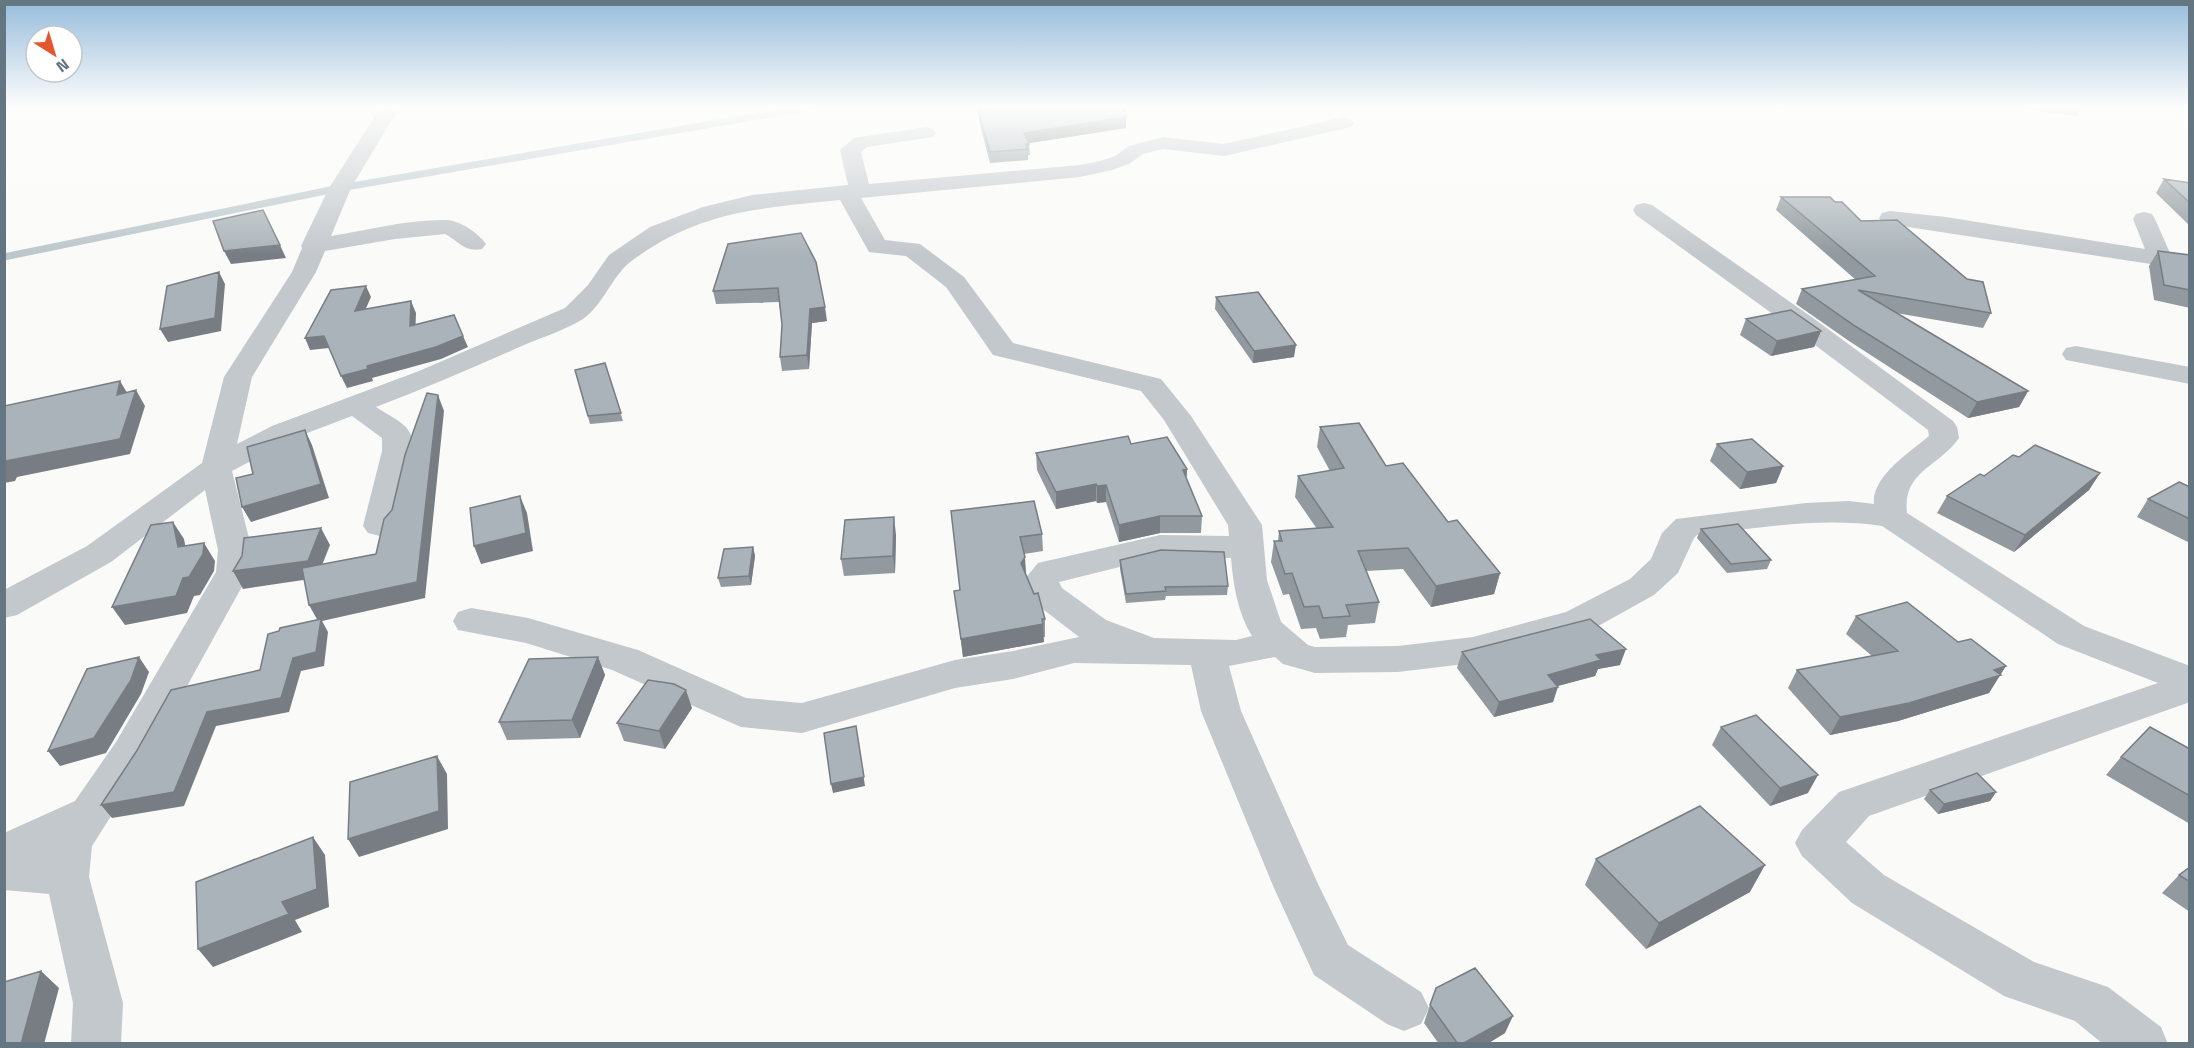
<svg xmlns="http://www.w3.org/2000/svg" width="2194" height="1048" font-family="'Titillium Web',sans-serif">
<rect width="100%" height="100%" fill="#fafaf8"/>
<g fill="none" stroke-linecap="round" stroke-linejoin="round">
<path stroke="#bbc7cb" stroke-width="7" d="M4,257L340,188L805,108"/>
<path fill="#c3c8cc" fill-rule="evenodd" d="M380,108H399L351,188L331,236C367,230 410,219 447,220C461,221 478,233 486,244L482,249C465,253 459,241 445,234L395,239L325,251L316,272L252,377L237,444L272,426L419,371L565,308L588,285L609,255L650,227L703,207L752,195L848,185L840,150L854,138L926,127L933,129L936,133L933,137L867,147L861,152L869,184L1080,165L1100,161L1115,156L1129,146L1163,137L1224,144L1344,117L1351,119L1354,123L1351,127L1224,156L1163,149L1143,154L1129,164L1112,170L1080,177L861,198L885,240L920,244L964,277L1013,343L1161,379L1191,416L1262,525L1267,580L1281,622L1308,645L1315,647L1398,646L1473,637L1566,612L1630,579L1651,559L1662,533L1676,519L1806,503L1849,501L1874,504C1871,477 1910,452 1929,436L1928,430L1795,330L1636,215L1633,210L1636,205L1644,203L1652,205L1813,318L1953,421L1957,427L1959,438C1939,467 1902,471 1907,513L2084,626L2190,666V702L1869,816L1846,842L1884,875L2034,962L2108,987L2161,1027L2168,1044H2103L2075,1021L2004,996L1852,903L1802,856L1795,843L1802,830L1839,792L2158,683L2058,644L1882,526C1820,517 1759,528 1697,535L1694,538L1678,573L1654,595L1591,630L1578,634L1473,663L1398,672L1315,673L1283,664L1275,657L1229,666L1241,711L1318,884L1348,945L1421,992L1429,1008L1421,1024L1404,1031L1387,1024L1314,975L1274,888L1201,711L1191,665L1074,663L1013,679L955,688L802,733L741,727L612,670L526,643L458,630L453,621L458,612L471,608L528,618L638,650L746,698L802,703L955,660L1013,651L1079,637L1035,603L1024,580L1038,563L1160,535L1229,536L1228,525L1164,420L1141,391L993,355L946,287L906,256L869,252L840,200C760,208 696,211 629,263C612,277 603,305 583,319C565,330 543,337 524,345C475,367 426,388 376,407C386,414 405,422 410,433C419,449 401,507 397,526L392,533L380,536L368,533L363,526L382,451V438L352,416L294,438L232,471L252,550L250,572L144,764L92,846L89,877L123,1003L121,1044H71L73,1003L49,894L4,890V833L75,801L116,742L216,572L218,550L205,490L111,562L17,615L4,618V590L87,546L202,463L224,377L292,272L302,248L301,246L329,188ZM1160,557L1231,558C1233,584 1238,614 1252,636L1236,640L1154,638L1106,620L1062,588L1059,582Z
M1890,211L1946,217L2145,249L2133,219L2136,214L2144,212L2152,214L2155,219L2170,253L2190,256V270L1882,223L1879,218L1882,213Z
M2076,346L2190,367V384L2066,360L2062,354L2066,348Z"/>
</g>
<path fill="#929a9f" d="M2031,108H2079L2080,109L2077,116L2030,110Z
M978,110L1126,117V128L1029,143L1030,155H1028V160L990,163L979,121Z
M2164,179L2190,183V226L2156,193Z
M1781,197L1835,202L1991,313L1983,328L1896,313L2028,391L2019,407L1968,418L1849,341L1796,304L1802,289L1856,280L1776,210Z
M728,244L827,321L812,323L809,369L782,371L780,357L782,325L779,302L716,304L713,291Z
M2158,251L2190,255V308L2154,300L2149,266Z
M1216,297L1294,357L1253,363L1215,309Z
M1746,319L1821,331L1814,347L1771,356L1740,335Z
M605,363L623,421L590,424L575,370Z
M1320,427L1386,466L1448,522L1500,573L1494,594L1431,607L1403,569L1366,571L1379,602L1375,623L1348,625L1346,637L1320,639L1316,628L1301,629L1289,594L1283,595L1271,562L1274,541H1278L1279,531L1317,529L1295,497L1298,476L1330,471L1317,447Z
M1131,444L1187,469L1186,479L1202,516L1201,533H1160L1119,542L1106,502L1097,503L1096,501L1056,509L1037,470L1036,453Z
M1717,444L1783,466L1776,483L1740,489L1710,461Z
M2019,457L2100,473L2089,490L2014,552L1937,513L1947,496Z
M2190,487V543L2137,517L2148,499Z
M951,511L1042,534L1043,551L1024,554L1026,574L1045,619V637H1043L1044,642L963,657L954,591L960,590Z
M1701,529L1771,560L1767,569L1727,573L1697,538Z
M896,535L895,573L844,576L841,559Z
M753,547L755,556L751,585L721,587L718,578Z
M1120,560L1228,586L1227,595L1166,596L1165,600L1126,603L1120,569Z
M1856,616L2000,674L1989,693L1898,721L1830,735L1788,688L1797,670L1872,656L1846,634Z
M1462,652L1620,665L1598,669L1595,676L1557,686L1553,702L1494,717L1457,668Z
M598,657L605,675L580,738L507,740L499,722Z
M692,708L665,749L624,741L617,723Z
M1721,727L1808,793L1770,806L1712,745Z
M2190,749V824L2106,775L2121,757Z
M1930,790L1996,792L1990,801L1938,814L1924,799Z
M1596,859L1750,892L1646,949L1585,885Z
M2190,867V912L2162,893L2179,875Z
M1430,1005L1505,1033L1487,1044H1439L1424,1023Z"/>
<path fill="#777d82" d="M1126,117V128L1024,144V133Z
M280,245L286,258L231,264L224,251Z
M219,272L225,284L221,331L168,342L160,329Z
M366,286L371,297L360,322L355,311Z
M411,301L416,313L415,338L410,326Z
M825,307L827,321L812,323L809,369L807,355L810,309Z
M1821,331L1814,347L1771,356L1777,341Z
M324,336L329,348L310,350L305,338Z
M463,336L468,347L441,359L372,378L373,381L347,388L341,376L367,366Z
M1296,345L1294,357L1253,363L1254,351Z
M120,381L129,396L117,395Z
M136,390L145,406L130,454L17,477L15,481L4,483V464L6,461Z
M2028,391L2019,407L1968,418L1977,402Z
M438,395L444,411L425,598L322,621L328,632L324,666L301,671L289,712L216,726L184,806L112,818L101,805L207,712L293,658L318,621L309,605L417,582Z
M305,430L312,445L329,498L251,522L242,507Z
M1783,466L1776,483L1740,489L1747,472Z
M1187,469L1186,486L1183,470Z
M2100,473L2089,490L2014,552L2025,535Z
M1096,484V501L1056,509V492Z
M1106,485V502L1097,503V486Z
M520,496L527,513L533,551L481,564L474,546Z
M1160,516V533L1119,542V525Z
M894,517L896,535L895,573L893,556Z
M173,522L184,539L189,564L178,547Z
M321,528L330,545L317,578L243,589L233,571Z
M204,543L215,561L214,571L200,595L194,596L187,613L125,625L112,607L183,578Z
M753,547L755,556L751,585L749,576Z
M1025,557L1026,574L1021,563Z
M1500,573L1494,594L1431,607L1436,586Z
M1043,624L1044,642L963,657L961,639Z
M1626,649L1620,665L1598,669L1595,676L1543,690L1548,675L1596,655Z
M139,657L149,672L141,694L106,753L60,766L48,751Z
M598,657L605,675L580,738L572,720Z
M2006,666L1989,693L1898,721L1830,735L1840,717Z
M1558,687L1553,702L1494,717L1499,702Z
M686,690L692,708L665,749L659,731Z
M856,726L865,786L833,793L831,784Z
M437,756L447,774L448,829L359,857L348,839Z
M1818,775L1808,793L1770,806L1780,788Z
M1996,792L1990,801L1938,814L1944,804Z
M313,837L325,855L329,907L295,920L302,932L213,967L198,949L282,902Z
M1765,865L1750,892L1646,949L1659,923Z
M41,971L59,988L44,1044H21Z
M1513,1016L1505,1033L1487,1044H1462Z"/>
<path fill="#aab3b9" stroke="#777d82" stroke-width="1.5" d="M1000,108H1125L1126,117L1024,133L1029,144H1026L1027,149L990,152L978,110Z
M2164,179L2190,183V203Z
M1781,197H1830L1835,202H1842L1861,221L1897,220L1967,279L1983,282L1991,313L1858,290L2028,391L1977,402L1855,326L1802,289L1875,276Z
M263,210L280,245L224,251L213,221Z
M801,233L816,262L825,307L810,309L807,355L780,357L782,325L778,288L713,291L728,244Z
M2158,251L2190,255V290L2164,285Z
M219,272L215,318L160,329L167,286Z
M366,286L355,311L411,301L410,326L454,315L463,336L436,347L367,366L368,369L341,376L324,336L305,338L331,290Z
M1258,292L1296,345L1254,351L1216,297Z
M1791,310L1821,331L1777,341L1746,319Z
M605,363L621,413L588,416L575,370Z
M120,381L117,395L136,390L120,439L6,461L4,464V406Z
M427,393L438,395L417,582L309,605L302,568L376,554L384,519L392,510L405,455Z
M1359,423L1386,466L1403,463L1448,522L1457,520L1500,573L1436,586L1408,548L1358,551L1379,602L1346,605L1350,616L1323,618L1319,606L1304,607L1292,573L1285,574L1274,541H1282L1279,531L1333,527L1298,476L1344,468L1320,427Z
M305,430L321,484L242,507L236,478L253,474L247,447Z
M1128,436L1131,444L1167,437L1187,469L1183,470L1202,516H1160L1119,525L1106,485L1097,486L1096,484L1056,492L1036,453Z
M1752,439L1783,466L1747,472L1717,444Z
M2035,445L2100,473L2025,535L1947,496L1980,474L1984,476L2013,455L2019,457Z
M2179,482L2190,487V519L2148,499Z
M520,496L526,533L474,546L470,508Z
M1034,501L1042,534L1020,537L1025,557L1021,563L1034,594L1038,593L1045,619H1042L1043,624L961,639L954,591L960,590L951,511Z
M894,517L893,556L841,559L845,520Z
M173,522L178,547L204,543L203,554L189,577L183,578L176,596L112,607L151,525Z
M1738,524L1771,560L1731,564L1701,529Z
M321,528L308,561L233,571L242,556L244,538Z
M753,547L749,576L718,578L724,549Z
M1161,550L1224,552L1228,586L1165,587L1166,591L1126,594L1120,560Z
M1907,602L1958,642L1971,639L2006,666L1994,670L2001,675L1909,703L1840,717L1797,670L1898,651L1856,616Z
M321,619L316,652L293,658L281,698L207,712L174,792L101,805L136,752L171,690L260,670L268,634L279,631L280,628Z
M1590,619L1626,649L1596,655L1601,660L1548,675L1558,687L1499,702L1462,652Z
M139,657L131,680L94,738L48,751L87,669Z
M598,657L572,720L499,722L529,659Z
M648,680L674,684L686,690L659,731L617,723Z
M1756,715L1818,775L1780,788L1721,727Z
M856,726L864,777L831,784L824,733Z
M2150,727L2190,749V796L2121,757Z
M437,756L439,811L348,839L350,782Z
M1977,773L1996,792L1944,804L1930,790Z
M1700,806L1765,865L1659,923L1596,859Z
M313,837L317,889L282,902L289,914L198,949L196,882Z
M2190,867V882L2179,875Z
M1475,968L1513,1016L1462,1044H1458L1430,1005L1436,988Z
M41,971L21,1044H4V982Z"/>
<linearGradient id="sky" x2="0" y2="1"><stop stop-color="#96bcdc"/><stop offset="0.42" stop-color="#fdfdfc"/><stop offset="1" stop-color="#fdfdfc" stop-opacity="0"/></linearGradient>
<rect width="2194" height="255" fill="url(#sky)"/>
<rect width="2194" height="1048" fill="none" stroke="#657683" stroke-width="12"/>
<g transform="translate(54 54) rotate(143)"><circle r="28" fill="#ffffff" stroke="#c1c8cd" stroke-width="1.5"/>
<path d="M0-4.5L10 22L0 15L-10 22Z" fill="#e4572e"/>
<text y="-9" font-size="16" font-weight="bold" text-anchor="middle" fill="#657683">N</text>
</g>
</svg>
